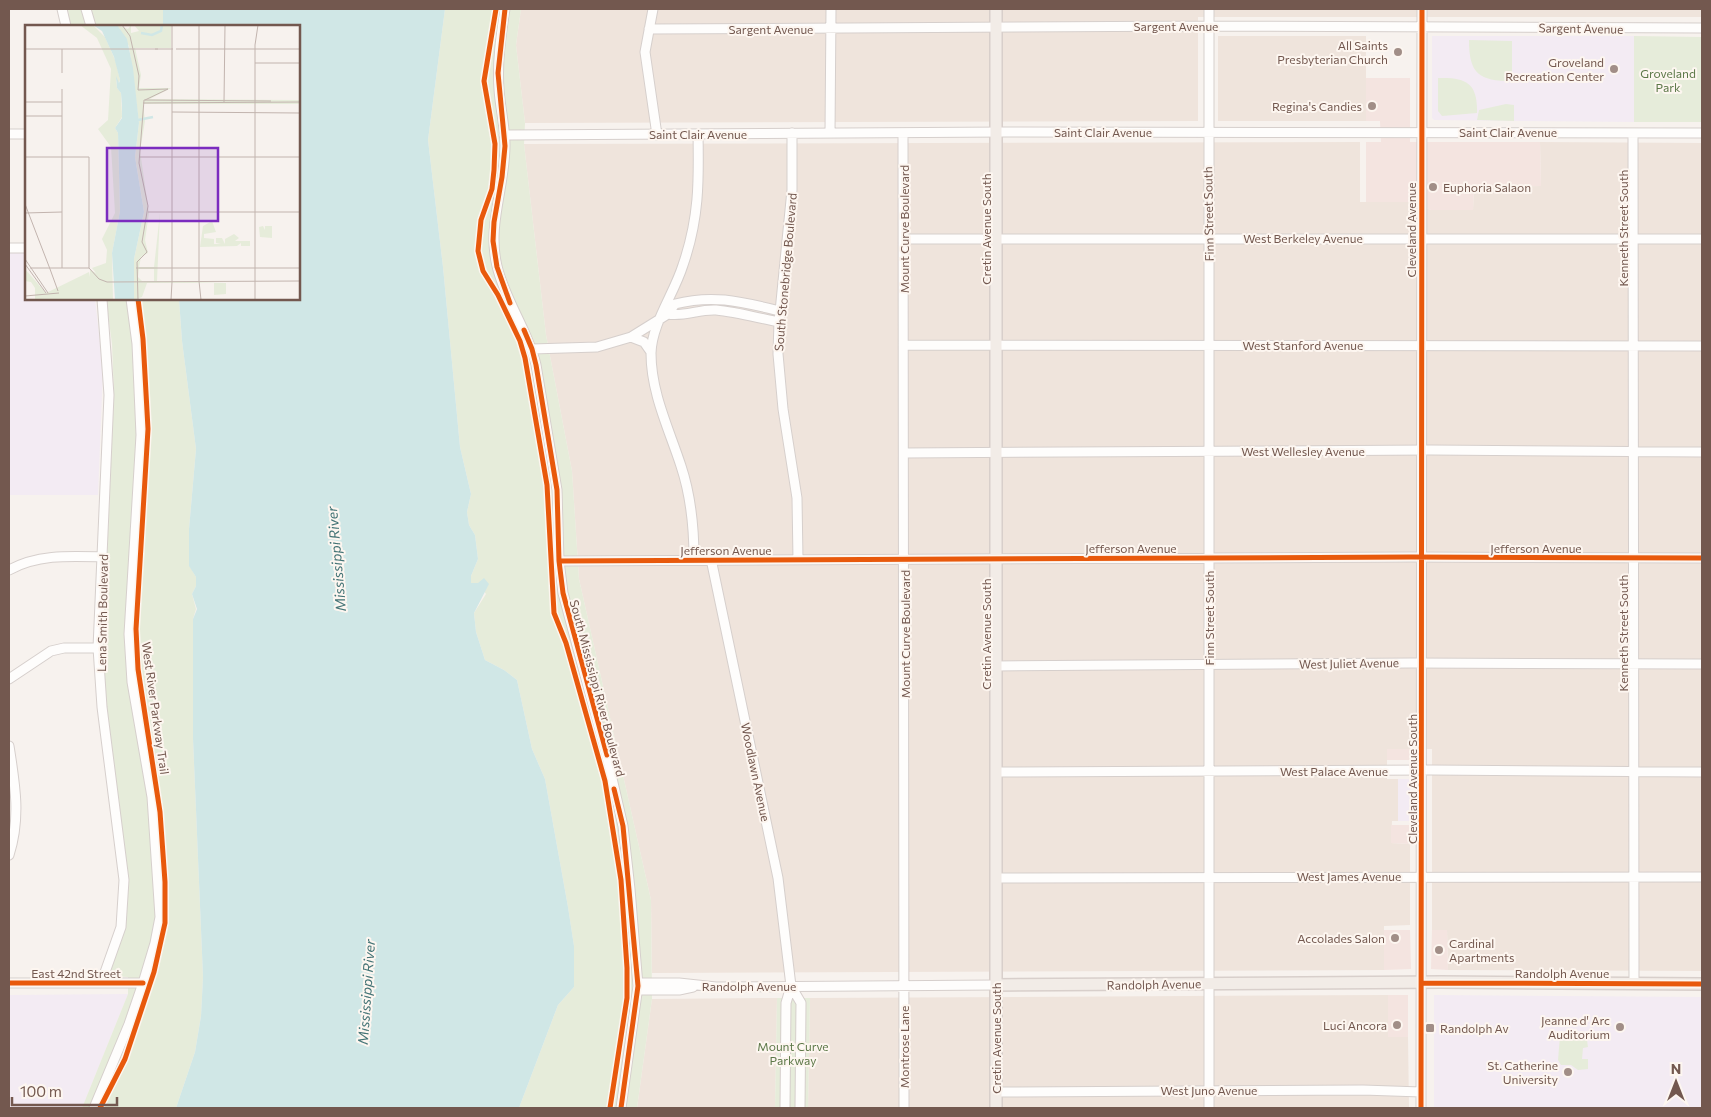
<svg xmlns="http://www.w3.org/2000/svg" width="1711" height="1117" font-family="Commissioner,sans-serif">
<rect width="100%" height="100%" fill="#f7f2ee"/>
<path fill="#efe4dc" d="M521,9H1702V17H1198V121L525,123L516,45Z
M1218,36H1366V121H1218Z
M1360,142V202H1410L1431,210H1473L1474,187L1541,186L1540,142L1702,143V971L1448,970L1447,930H1432V749H1387V779H1398V821H1392L1391,843L1410,844V925L1384,926V970L652,973L651,900L579,579L572,471L546,335L524,144Z
M1388,995V1037H1408L1409,1108H808L810,998Z
M777,998L775,1108H637L652,999Z"/>
<path fill="#f4e4e0" d="M1366,78H1410V142H1540L1541,186L1474,187L1473,210H1431L1410,202H1366V142H1381L1380,121H1366Z
M1387,749H1410V760H1387Z
M1391,825H1410V844L1391,843Z
M1384,930H1410L1411,969L1384,970Z
M1432,930H1447L1448,970L1431,969Z
M1388,995H1408V1037H1388Z"/>
<path fill="#f3ebf3" d="M1432,36H1634V122L1434,120L1432,118Z
M9,253H26V299H95L103,370L98,495H9Z
M1398,779H1410V821H1398Z
M128,994L82,1108H9V995Z
M1434,995L1702,997V1108H1434Z"/>
<path fill="#e6ecda" d="M68,9H163V26H70Z
M445,9H521L516,45L525,123L524,144L546,335L572,471L579,579L651,900L652,999L637,1108H519L558,1005L574,987V946L568,907L545,779L532,749L517,680L504,670L485,660L476,632L474,613L486,594L478,583H471V576L478,559L475,535L469,525L467,512L471,494L460,447L443,267L428,140Z
M1634,36L1702,37V122H1634Z
M1469,40L1512,41V81C1479,81 1469,74 1469,40Z
M1438,78C1466,77 1478,83 1477,113L1442,116L1438,111Z
M1506,104L1514,105V121L1477,120L1479,110Z
M106,299H179L182,341L196,449L189,529V565L196,577V586L192,594L196,609L193,619V739L203,977L201,1016L195,1052L176,1108H82L128,994V977L109,976L125,928L129,880L106,707L103,648L114,395L112,344Z
M777,998H810L808,1108H775Z
M1566,1035L1580,1036L1587,1040L1588,1047L1583,1048L1582,1059H1588V1069L1578,1070L1571,1065H1561L1558,1060L1560,1036Z"/>
<path fill="#d0e7e6" d="M163,9H445L428,140L443,267L460,447L471,494L467,512L469,525L475,535L478,559L471,576V583H478L484,578L489,584L474,613L476,632L485,660L504,670L517,680L532,749L545,779L568,907L574,946V987L558,1005L519,1108H176L195,1052L201,1016L203,977L193,739V619L197,609L192,594L196,586V577L189,566V529L196,449L182,341L179,299H299V26H163Z"/>
<g fill="none" stroke-linecap="round" stroke-linejoin="round">
<g stroke="#d6cfcc" stroke-width="11">
<path id="minor" d="M62,9L66,26
M86,9L91,26
M505,9C501,35 497,62 499,89C500,107 505,126 505,145C505,187 487,225 497,266C505,301 528,330 536,365L557,490L559,561L563,593L608,761L623,826L630,889L638,986L621,1108
M653,9L645,52L657,135
M1209,9V1108
M649,29L1209,26L1702,28
M792,133V190L779,322L778,354L783,409L797,498L798,559
M830,133L831,9
M903,133L904,1108
M1633,133L1634,983
M9,134H26
M504,135L1006,132L1702,133
M904,239H1702
M9,248H26
M102,299L109,395L98,648L102,707L124,880L121,927L104,975L105,983
M668,314L675,304C714,294 742,302 780,311
M631,337L644,342L651,352
M904,345L1702,346
M532,349L597,347L631,337L668,314C684,317 699,309 716,310C737,312 758,318 779,322
M904,453L1431,450L1702,452
M694,559C694,528 691,496 681,466C669,429 651,393 651,353C652,323 674,294 683,265C699,219 699,182 698,134
M711,559L778,878L791,986L786,1003L785,1108
M559,561L1411,557L1702,558
M9,570C38,554 70,556 103,557
M996,666L1411,663L1702,664
M9,679L51,651L64,648H98
M9,746C15,784 21,818 9,855
M996,772L1431,770L1702,772
M996,878L1702,877
M9,983H143
M638,983H679L716,987L996,985
M791,986L801,1003L800,1108
M638,990H679L693,987
M996,1092L1363,1090L1421,1092
M94,1108L129,1024L143,983L155,943L160,917L152,797L132,682L129,634L141,435L137,344L131,299
M1421,1108L1422,9"/>
</g>
<g stroke="#d8cfcb" stroke-width="14">
<path id="major" d="M996,985L1441,982L1702,984
M996,1108V9"/>
</g>
<use href="#minor" stroke="#fefdfc" stroke-width="9"/>
<use href="#major" stroke="#f2ece7" stroke-width="11"/>
<g stroke="#fdf6f0" stroke-width="8">
<path id="cycleway" d="M496,9L484,81L495,144L494,170L492,189L481,220L478,251L483,271L498,295L520,341L525,358L547,485L554,613L566,643L605,781L621,880L627,968V998L610,1108
M505,9L498,73L505,146L502,177L494,222L493,241L497,267L510,303
M524,330L532,349L536,365L557,490L559,561L563,593L607,755
M559,561L1411,557L1702,558
M614,789L623,826L638,986L621,1108
M9,983H143
M1422,983L1702,984
M100,1108L125,1059L154,972L165,923V882L160,812L138,669L136,629L148,429L143,339L138,299
M1421,1108L1422,9"/>
</g>
<use href="#cycleway" stroke="#e8590c" stroke-width="5"/>
</g>
<g fill="#a18e87" stroke="#fdf6f0" stroke-width="2">
<circle cx="1398" cy="52" r="5"/>
<circle cx="1614" cy="69" r="5"/>
<circle cx="1372" cy="106" r="5"/>
<circle cx="1433" cy="187" r="5"/>
<circle cx="1395" cy="938" r="5"/>
<circle cx="1439" cy="950" r="5"/>
<circle cx="1397" cy="1025" r="5"/>
<circle cx="1620" cy="1027" r="5"/>
<rect x="1425" y="1023" width="10" height="10" rx="2.5"/>
<circle cx="1568" cy="1072" r="5"/>
</g>
<g text-anchor="middle" dominant-baseline="central" stroke-width="4" stroke-linejoin="round" paint-order="stroke">
<g font-size="12" fill="#73584f" stroke="#fdf6f0">
<text x="1176" y="26">Sargent Avenue</text>
<text transform="translate(1581 28) rotate(1)">Sargent Avenue</text>
<text x="771" y="29">Sargent Avenue</text>
<text x="1103" y="132">Saint Clair Avenue</text>
<text x="1508" y="132">Saint Clair Avenue</text>
<text x="698" y="134">Saint Clair Avenue</text>
<text transform="translate(1208 214) rotate(-91)">Finn Street South</text>
<text transform="translate(1623 228) rotate(-90)">Kenneth Street South</text>
<text transform="translate(904 229) rotate(-90)">Mount Curve Boulevard</text>
<text transform="translate(986 229) rotate(-90)">Cretin Avenue South</text>
<text transform="translate(1411 230) rotate(-90)">Cleveland Avenue</text>
<text x="1303" y="238">West Berkeley Avenue</text>
<text transform="translate(785 272) rotate(-85)">South Stonebridge Boulevard</text>
<text x="1303" y="345">West Stanford Avenue</text>
<text x="1303" y="451">West Wellesley Avenue</text>
<text x="1131" y="548">Jefferson Avenue</text>
<text x="1536" y="548">Jefferson Avenue</text>
<text x="726" y="550">Jefferson Avenue</text>
<text transform="translate(102 613) rotate(-89)">Lena Smith Boulevard</text>
<text transform="translate(1209 618) rotate(-90)">Finn Street South</text>
<text transform="translate(1623 633) rotate(-90)">Kenneth Street South</text>
<text transform="translate(905 634) rotate(-90)">Mount Curve Boulevard</text>
<text transform="translate(986 634) rotate(-90)">Cretin Avenue South</text>
<text transform="translate(1349 663) rotate(-1)">West Juliet Avenue</text>
<text transform="translate(598 688) rotate(75)">South Mississippi River Boulevard</text>
<text transform="translate(156 708) rotate(82)">West River Parkway Trail</text>
<text x="1334" y="771">West Palace Avenue</text>
<text transform="translate(756 772) rotate(78)">Woodlawn Avenue</text>
<text transform="translate(1412 779) rotate(-90)">Cleveland Avenue South</text>
<text x="1349" y="876">West James Avenue</text>
<text x="76" y="973">East 42nd Street</text>
<text x="1562" y="973">Randolph Avenue</text>
<text transform="translate(1154 984) rotate(-1)">Randolph Avenue</text>
<text x="749" y="986">Randolph Avenue</text>
<text transform="translate(996 1038) rotate(-90)">Cretin Avenue South</text>
<text transform="translate(904 1047) rotate(-90)">Montrose Lane</text>
<text x="1209" y="1090">West Juno Avenue</text>
</g>
<g font-size="12" fill="#73584f" stroke="#fdf6f0" text-anchor="end">
<text x="1388" y="45">All Saints<tspan x="1388" dy="14">Presbyterian Church</tspan></text>
<text x="1604" y="62">Groveland<tspan x="1604" dy="14">Recreation Center</tspan></text>
<text x="1362" y="106">Regina's Candies</text>
<text x="1443" y="187" text-anchor="start">Euphoria Salaon</text>
<text x="1385" y="938">Accolades Salon</text>
<text x="1449" y="943" text-anchor="start">Cardinal<tspan x="1449" dy="14">Apartments</tspan></text>
<text x="1610" y="1020">Jeanne d' Arc<tspan x="1610" dy="14">Auditorium</tspan></text>
<text x="1387" y="1025">Luci Ancora</text>
<text x="1440" y="1028" text-anchor="start">Randolph Av</text>
<text x="1558" y="1065">St. Catherine<tspan x="1558" dy="14">University</tspan></text>
</g>
<g font-size="12" fill="#5c7848" stroke="#fdf6f0">
<text x="1668" y="73">Groveland<tspan x="1668" dy="14">Park</tspan></text>
<text x="793" y="1046">Mount Curve<tspan x="793" dy="14">Parkway</tspan></text>
</g>
<g font-size="14" font-style="italic" fill="#447476" stroke="#fdf6f0">
<text transform="translate(336 559) rotate(-95)">Mississippi River</text>
<text transform="translate(366 992) rotate(-86)">Mississippi River</text>
</g>
</g>
<g transform="translate(25 25)">
<rect width="275" height="275" fill="#f7f2ee"/>
<path d="M55,0H68L80,12L91,37L95,55L93,58L91,54L92,63L96,68L97,92L90,103L93,108L95,186L87,228L88,275H15L10,274V263L6,257L0,256V244L21,268L64,247L65,252V245L71,248L67,243L81,238L82,225L77,214L90,188L86,122L73,104L83,95L86,44L72,13ZM92,0L103,4L106,0V8L114,6L109,0H146V23H110L116,50L114,63H146L125,74L275,75V79H118L120,96L115,126L124,188L120,215L123,228L116,232L114,242H129L135,188L132,256L201,258V269L189,270V258H122L117,272L109,275V234L119,187L110,132L114,98L104,21ZM114,244H129V256H117L113,252ZM187,196L191,207L179,209V213L189,214V219H196L191,218V213H197L200,219V214L209,209L214,213L210,216H225V221H216V218L212,221L175,222L178,201ZM238,201L240,205V201H247V213L235,212L234,202Z" fill="#e6ecda" fill-rule="evenodd"/>
<path d="M68,0H92L102,14L108,43L114,98L110,132L119,187L109,234V275H90L87,228L95,186L93,108L90,103L97,93V80L96,68L92,63L91,51L94,58L95,55L89,32L77,6Z" fill="#d0e7e6"/>
<path fill="none" stroke="#d0e7e6" stroke-width="2.5" d="M116,8L127,10L136,6L137,0M113,95L128,92"/>
<path fill="none" stroke="#c2b4ae" stroke-width="1" d="M97,0L105,11L114,51L113,65L143,64L120,75M0,24H133M37,24V48M130,24H148M151,24H275M230,38H275M119,75L246,76M0,77H37M199,77L200,0M118,78L275,77M147,87L275,88M0,91H37M0,132H64V243M115,132H275M0,179L25,244M123,187H147M147,187H275M0,188L37,187M0,234L23,268M0,239L21,268M5,243H64L74,254L82,257L275,256M37,243V64M111,243H275M25,244L33,266M174,256V0M174,256L176,275M147,257V0M0,271L34,268M113,275L112,237L122,227L117,217L123,181L114,138L119,75M146,275L147,257M230,275V20L233,0"/>
<path fill="#7b2cbf" fill-opacity="0.15" stroke="#7b2cbf" stroke-width="2.5" d="M82,123H193V196H82Z"/>
<rect width="275" height="275" fill="none" stroke="#73584f" stroke-width="2.5"/>
</g>
<rect width="1711" height="1117" fill="none" stroke="#73584f" stroke-width="20"/>
<g transform="translate(1676 1082)" stroke="#fdf6f0" stroke-width="4" paint-order="stroke">
<path d="M0-4L9 19L0 12L-9 19Z" fill="#73584f"/>
<text y="-8" font-size="14" font-weight="bold" text-anchor="middle" fill="#73584f">N</text>
</g>
<path d="M12 1097v8h105v-8" fill="none" stroke="#73584f" stroke-width="2.5"/>
<text x="20" y="1097" font-size="15" fill="#73584f" stroke="#fdf6f0" stroke-width="4" paint-order="stroke">100 m</text>
</svg>
